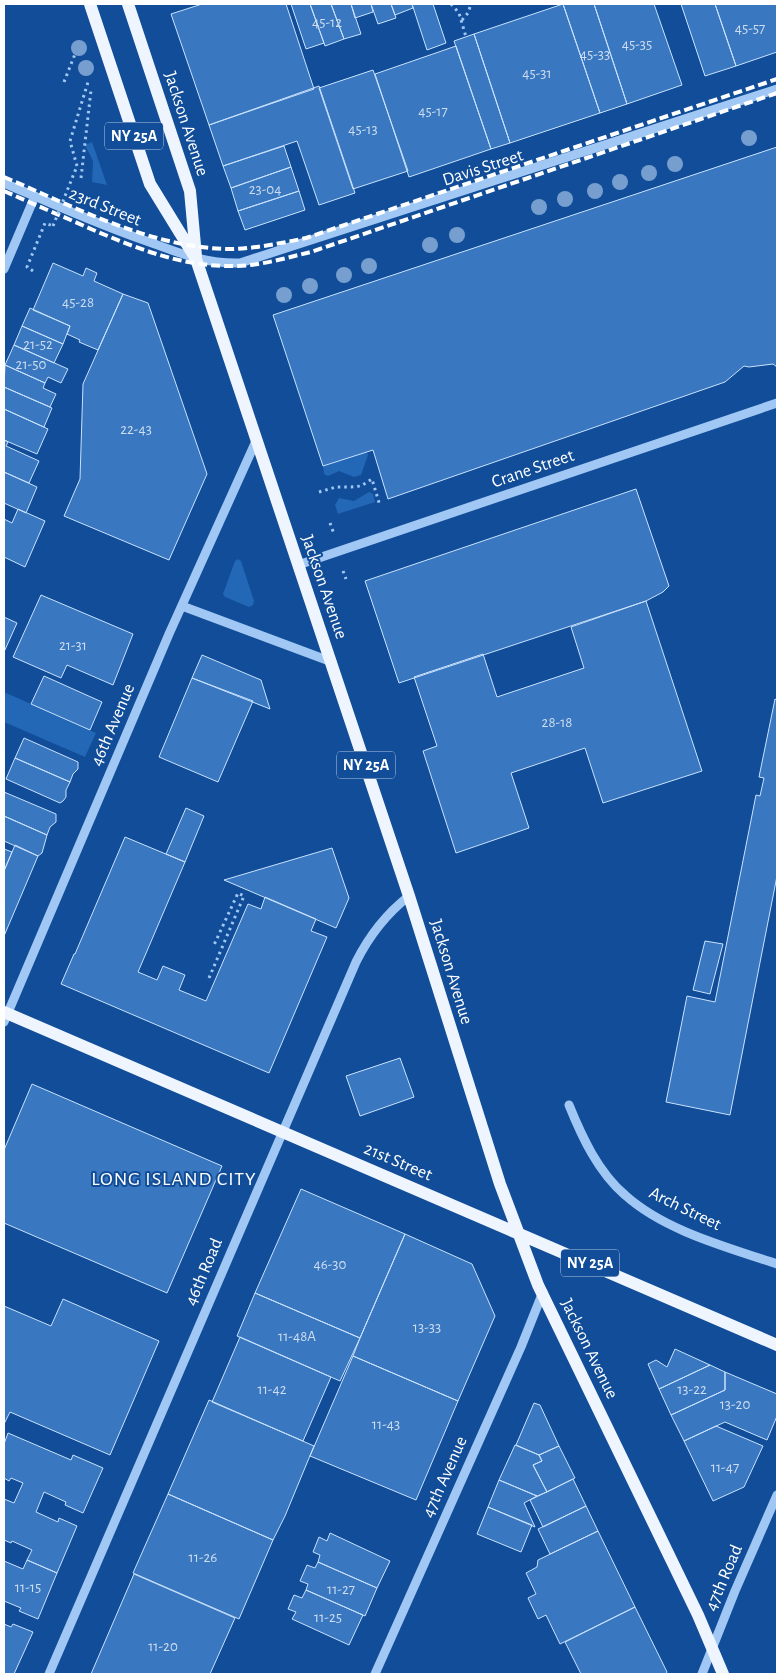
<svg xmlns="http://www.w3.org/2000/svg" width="781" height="1678" font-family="'Alegreya Sans',sans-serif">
<rect width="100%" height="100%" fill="#114d98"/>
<path fill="#2367b7" d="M92,142L107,185L92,182L93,161L85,145Z
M367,452L368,455L361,475L354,477L339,471L328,476L324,474L323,466Z
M369,492L373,494L375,502L338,514L335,505L339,498L354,501Z
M238,559L241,561L254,601L253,605L249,607L225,597L223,594L235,561Z
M4,692L96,733L85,757L4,722Z"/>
<path fill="#3977c0" stroke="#c9e2fe" d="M202,4H286L314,89L209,125L171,14Z
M291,4H310L324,43L306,49Z
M310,4H331L344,39L325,46Z
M331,4H351L361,34L344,39Z
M351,4H371L373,12L355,18Z
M371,4H391L396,18L378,24Z
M391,4H412L413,8L395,15Z
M412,4H433L446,43L427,50Z
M563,4L600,113L510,143L474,34Z
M563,4H594L627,104L600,113Z
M594,4H654L682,85L627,104Z
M681,4H715L736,66L705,76Z
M715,4H777V52L736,66Z
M474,34L510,143L491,149L454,41Z
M456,46L491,149L409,177L375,74Z
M373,70L408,171L353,189L319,88Z
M319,86L355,193L319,205L297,141L223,166L209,125Z
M284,146L291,167L231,188L223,166Z
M777,147V367L773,364L749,367L744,366L725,382L388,499L373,450L323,466L273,315Z
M291,167L299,191L238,211L231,188Z
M299,191L305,210L245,230L238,211Z
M53,263L83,276L86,268L97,273L94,281L123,294L98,350L79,342L80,340L67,334L70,326L33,310Z
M123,294L148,303L207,474L169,560L64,516L80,479L83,384Z
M30,308L70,326L63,344L22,326Z
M22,326L63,344L54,363L14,345Z
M14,345L68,369L61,383L48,377L45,383L5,365Z
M5,365L45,383L43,388L56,394L50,407L4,387Z
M4,387L52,408L44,427L4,409Z
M4,409L48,429L37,454L4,440Z
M4,440L8,442L6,446L39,461L29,483L4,472Z
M4,472L37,487L26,513L4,503Z
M636,489L669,586L663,592L646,601L399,683L365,581Z
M18,509L45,521L25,567L4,557V519L12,523Z
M41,595L133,634L113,685L67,665L61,678L13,657Z
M646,601L702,771L603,803L585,748L511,773L529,828L456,853L423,751L437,746L414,677L483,654L497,697L584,668L571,627Z
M4,617L17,623L4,652Z
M202,655L261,680L270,709L192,678Z
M44,676L102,702L90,730L31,704Z
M192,678L253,701L218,782L159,757Z
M775,699L777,700V876L730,1115L666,1102L687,996L715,1002L756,795L760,796L764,778L759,777Z
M24,738L78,762V769L73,774L70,782L15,758Z
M15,758L70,782L66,790V797L63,801L60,803L6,779Z
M4,792L56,814V822L50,827L47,835L4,816Z
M186,808L204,816L185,862L166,854Z
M4,816L47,835L42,853L38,856L4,841Z
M125,837L185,862L138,972L157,980L163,966L185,975L179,990L206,1001L248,904L261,909L265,897L316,919L311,931L327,937L269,1073L61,984L74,954H75Z
M15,845L38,856L4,936V871Z
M332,848L349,898L336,928L224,880Z
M4,849L12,852L4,871Z
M705,941L723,944L710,994L693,990Z
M400,1058L414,1097L360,1116L346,1076Z
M32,1084L222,1166L167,1293L4,1223V1150Z
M301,1189L405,1234L360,1338L255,1293Z
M405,1234L472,1264L495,1316L458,1401L353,1356L360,1338Z
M255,1293L360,1338L340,1381L237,1336Z
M63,1299L159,1341L110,1455L10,1412L4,1424V1306L51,1326Z
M240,1337L331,1377L303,1441L212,1402Z
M675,1349L710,1365L659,1389L648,1364L656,1360L667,1367Z
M353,1356L458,1401L416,1500L310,1456Z
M710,1365L725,1372V1390L671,1415L659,1389Z
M725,1372L777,1394V1416L767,1440L725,1422L684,1441L671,1415L725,1390Z
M209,1400L314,1446L285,1516L273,1540L168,1494Z
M534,1403L540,1405L559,1446L539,1455L516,1445Z
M716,1426L763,1446L744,1487L713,1501L684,1441Z
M8,1433L71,1460L73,1455L103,1468L83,1513L65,1505L66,1502L44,1492L36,1512L58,1522L59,1518L77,1526L57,1573L27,1560L32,1550L12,1541L11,1543L4,1540V1499L14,1503L23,1483L11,1478L9,1481L4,1478V1444Z
M515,1445L539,1455L542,1461L533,1465L547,1492L537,1496L499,1480Z
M559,1446L575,1478L547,1492L533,1465L542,1461L539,1455Z
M573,1479L586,1506L543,1527L530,1500Z
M499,1480L537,1496L524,1503L535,1527L488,1507Z
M168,1494L273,1540L239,1619L133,1573Z
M586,1506L598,1531L550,1554L538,1529Z
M488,1507L532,1525L521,1552L477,1534Z
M598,1531L635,1607L560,1644L546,1615L538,1619L528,1598L536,1594L526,1573L537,1567L538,1560Z
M330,1533L390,1561L377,1588L318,1562L320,1555L313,1552L319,1537L327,1541Z
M27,1560L57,1573L38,1619L19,1611L21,1608L4,1601V1561L23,1569Z
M318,1562L377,1588L365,1616L306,1590L308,1584L300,1581L307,1565L315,1568Z
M134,1574L235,1618L210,1674H91Z
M306,1590L363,1615L349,1645L292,1619L296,1612L288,1609L294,1595L302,1598Z
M635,1607L667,1672L666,1674H581L565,1642Z
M4,1624L11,1627L13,1624L33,1632L14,1674H4Z"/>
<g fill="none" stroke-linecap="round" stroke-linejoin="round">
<path stroke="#a1c8f4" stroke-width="3" stroke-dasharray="2.5 4" stroke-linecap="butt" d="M451,4L459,13L466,37
M462,20L468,13L471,4
M64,82L75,54
M77,166L70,141L88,82
M81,178L91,90
M33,271L27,267L45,223L53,226
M319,492L336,487H351L361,486L372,479L380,506
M330,523L334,534
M343,571L346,579
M209,978L244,896L238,893L214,945"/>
<path stroke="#a1c8f4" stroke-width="9" d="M4,183C53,204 101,226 152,243C182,254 207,264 240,263L777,89
M4,269L35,196
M298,565L777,403
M182,606L332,662
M4,1022L169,634L256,441
M569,1105C582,1137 598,1172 625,1195C665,1231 727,1247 777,1264
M49,1674L356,962C369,936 386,914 409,896
M375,1674L521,1347L543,1292
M702,1674L735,1591L777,1495"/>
<path stroke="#eef5ff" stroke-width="12" d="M90,4L150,184L196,259L409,896L500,1184L538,1285L698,1615L723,1674
M128,4L190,191L196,256
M4,1012L777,1345"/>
<path stroke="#fff" stroke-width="4" stroke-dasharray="9 4" stroke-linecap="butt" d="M4,177C75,207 155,250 234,249C258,248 282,243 306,238L777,79
M4,191C33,204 62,216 91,229C136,248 180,266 229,266C257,267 285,258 311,252L777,93"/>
<path stroke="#a1c8f4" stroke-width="3" stroke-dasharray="2.5 4" stroke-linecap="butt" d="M53,226L77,166"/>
</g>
<g fill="#769fd0">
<circle cx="79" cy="48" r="8"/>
<circle cx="86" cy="68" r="8"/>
<circle cx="749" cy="138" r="8"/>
<circle cx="675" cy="164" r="8"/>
<circle cx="649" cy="173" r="8"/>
<circle cx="620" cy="182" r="8"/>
<circle cx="595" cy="191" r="8"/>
<circle cx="565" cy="199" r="8"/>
<circle cx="539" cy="207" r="8"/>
<circle cx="457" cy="235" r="8"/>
<circle cx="430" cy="245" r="8"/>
<circle cx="369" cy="266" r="8"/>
<circle cx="344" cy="275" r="8"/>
<circle cx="310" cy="286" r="8"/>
<circle cx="284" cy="295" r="8"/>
</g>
<g text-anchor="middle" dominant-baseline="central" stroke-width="4" stroke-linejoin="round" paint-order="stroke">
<g font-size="15" fill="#ceddef">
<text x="327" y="22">45-12</text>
<text x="750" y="28">45-57</text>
<text x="637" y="44">45-35</text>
<text x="595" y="54">45-33</text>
<text x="537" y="73">45-31</text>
<text x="433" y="111">45-17</text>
<text x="363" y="129">45-13</text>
<text x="265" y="189">23-04</text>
<text x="78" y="302">45-28</text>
<text x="38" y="344">21-52</text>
<text x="31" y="364">21-50</text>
<text x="136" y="429">22-43</text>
<text x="73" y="645">21-31</text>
<text x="557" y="722">28-18</text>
<text x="330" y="1264">46-30</text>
<text x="427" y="1327">13-33</text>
<text x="297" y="1336">11-48A</text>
<text x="272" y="1389">11-42</text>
<text x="692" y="1389">13-22</text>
<text x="735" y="1404">13-20</text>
<text x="386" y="1424">11-43</text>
<text x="725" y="1467">11-47</text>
<text x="203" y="1557">11-26</text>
<text x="28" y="1587">11-15</text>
<text x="341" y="1589">11-27</text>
<text x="328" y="1617">11-25</text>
<text x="163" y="1646">11-20</text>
</g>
<g fill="#114d98" stroke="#b8cae0" stroke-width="1">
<rect x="105" y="122.5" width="58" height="27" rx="4"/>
<rect x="337" y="751.5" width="58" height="27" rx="4"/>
<rect x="561" y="1249.5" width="58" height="27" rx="4"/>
</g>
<g font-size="16" font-weight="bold" fill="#fff">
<text x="134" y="136">NY 25A</text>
<text x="366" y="765">NY 25A</text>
<text x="590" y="1263">NY 25A</text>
</g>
<g font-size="18" fill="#fff" stroke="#114d98">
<text transform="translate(186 124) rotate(72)">Jackson Avenue</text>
<text transform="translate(483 168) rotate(-18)">Davis Street</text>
<text transform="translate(105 207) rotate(22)">23rd Street</text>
<text transform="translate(533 469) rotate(-19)">Crane Street</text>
<text transform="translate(324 587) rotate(71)">Jackson Avenue</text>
<text transform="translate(113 725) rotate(-67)">46th Avenue</text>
<text transform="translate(451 972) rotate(73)">Jackson Avenue</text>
<text transform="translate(398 1162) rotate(23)">21st Street</text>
<text transform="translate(685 1209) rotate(26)">Arch Street</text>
<text transform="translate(204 1272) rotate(-67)">46th Road</text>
<text transform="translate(589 1349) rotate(64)">Jackson Avenue</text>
<text transform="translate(445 1477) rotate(-66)">47th Avenue</text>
<text transform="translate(724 1578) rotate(-67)">47th Road</text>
</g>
<g font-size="20" letter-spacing="1" fill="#fff" stroke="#114d98">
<text x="174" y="1179">LONG ISLAND CITY</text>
</g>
</g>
<rect width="781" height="1678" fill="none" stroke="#ffffff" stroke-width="10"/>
</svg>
